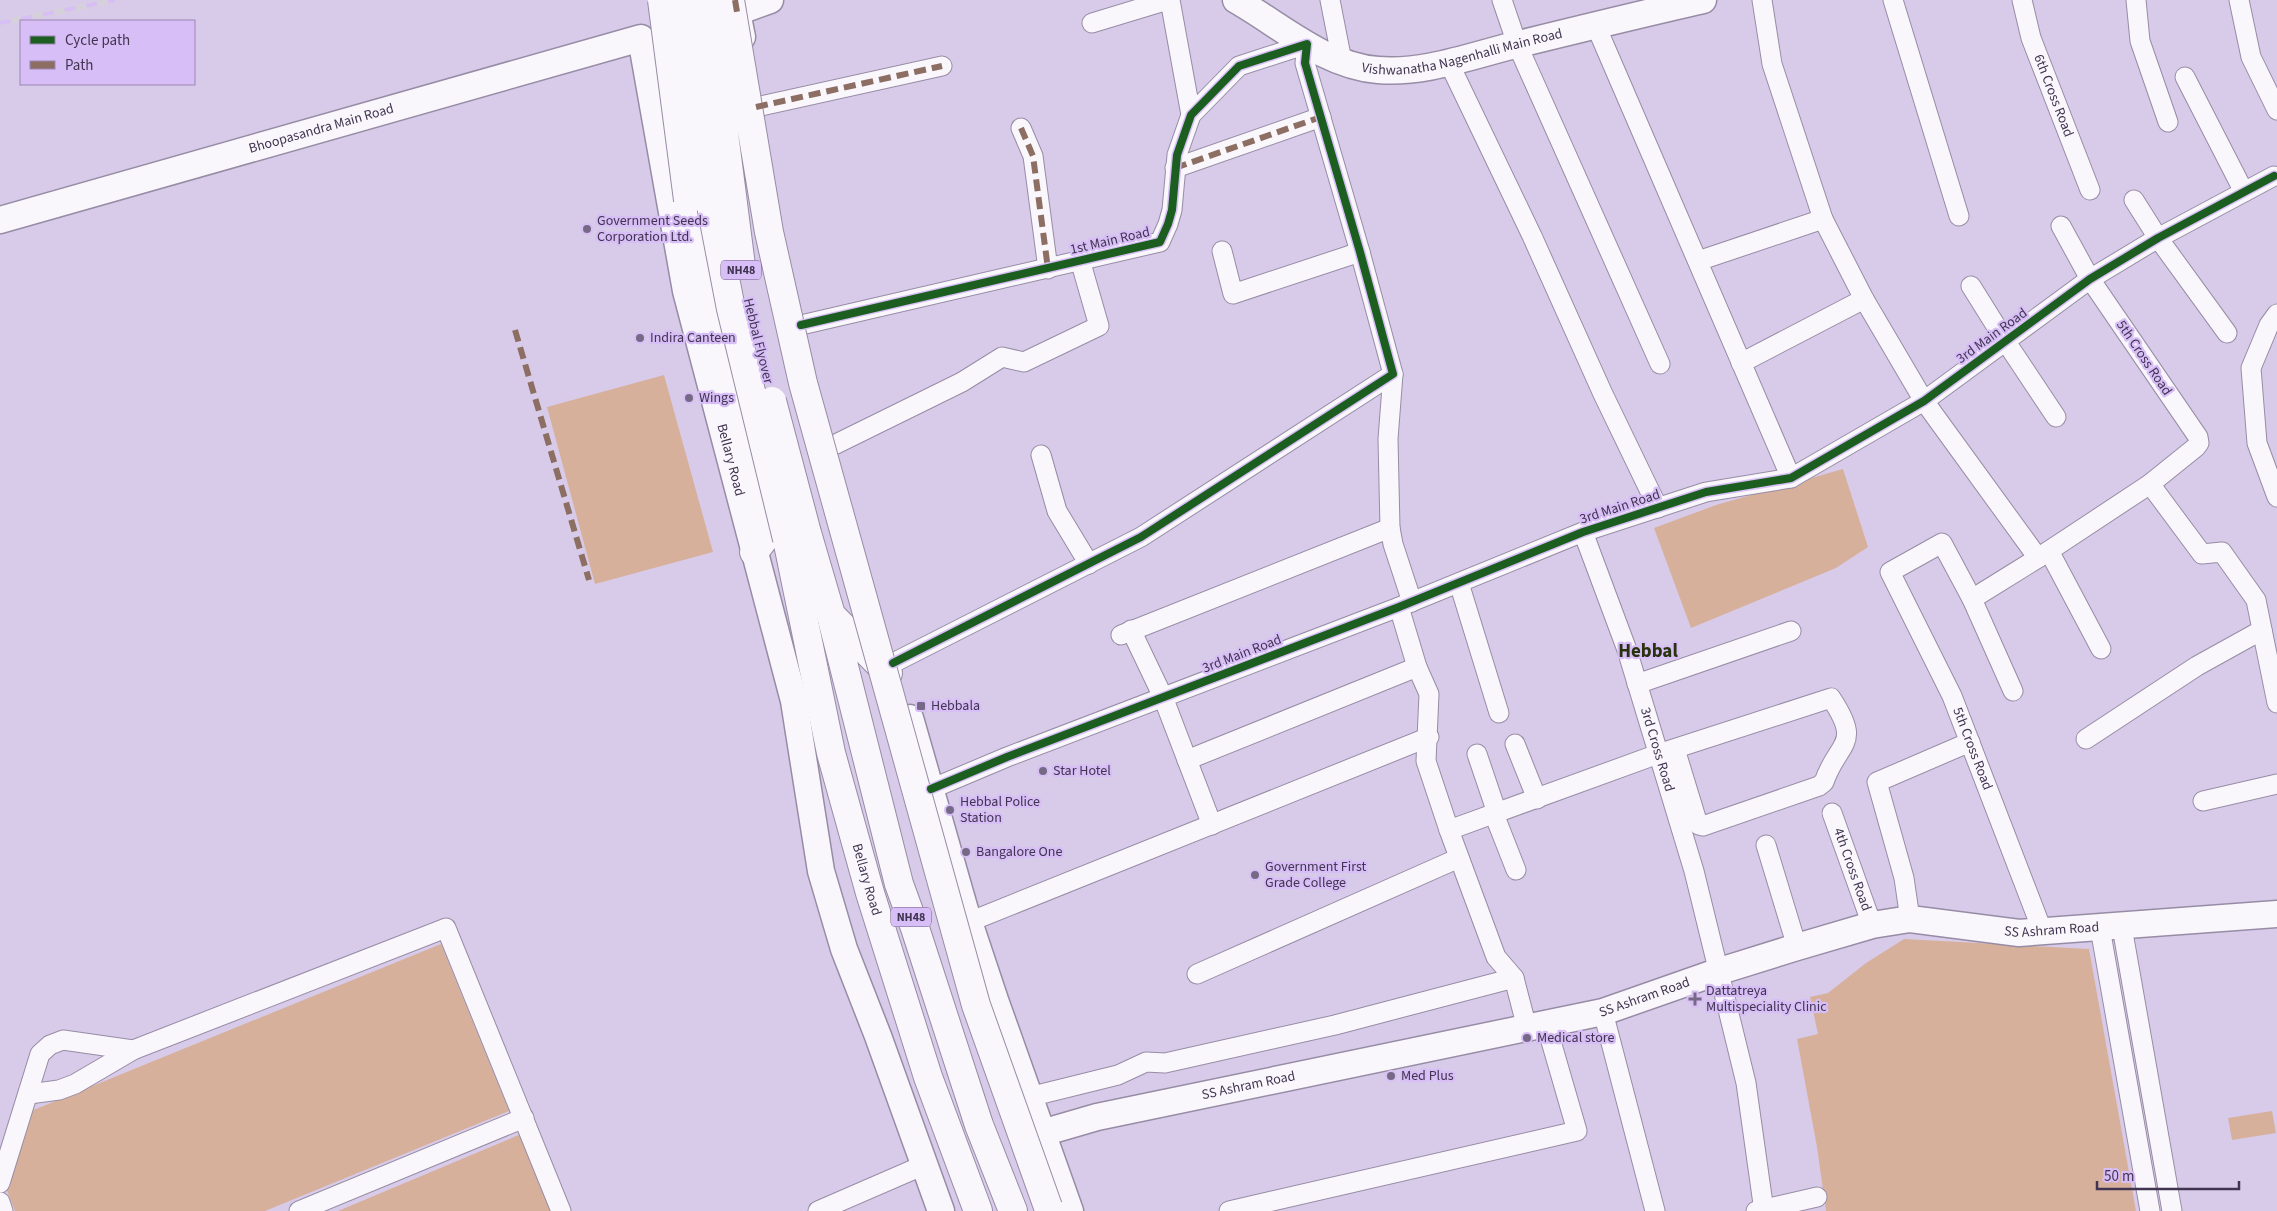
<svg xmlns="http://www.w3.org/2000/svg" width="2277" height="1211" font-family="'Source Sans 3',sans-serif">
<rect width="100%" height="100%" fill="#d8cbe9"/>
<path fill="#d7b09c" d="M664,375L713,552L595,584L547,407Z
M1843,469L1868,547L1836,568L1691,628L1654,528L1716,505Z
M1904,939L2089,949L2136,1211H1826L1817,1147L1797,1039L1818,1034L1810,997L1828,993L1866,963Z
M441,944L509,1111L265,1211H15L7,1191L31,1111Z
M2272,1111L2276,1133L2232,1140L2228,1118Z
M521,1134L553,1211H338Z"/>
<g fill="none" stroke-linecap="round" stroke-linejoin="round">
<g stroke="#978ca5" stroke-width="21">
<g id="street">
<path d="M1170,0L1191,115"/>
<path d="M1330,0L1342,61"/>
<path d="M1502,0L1517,44L1660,364"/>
<path d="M1762,0L1772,64L1823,219L1864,299L1924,401L2038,558L2150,484L2196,447L2199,443L2198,437L2090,279L2061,226"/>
<path d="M1893,0L1959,216"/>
<path id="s1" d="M2022,0L2031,38L2090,190"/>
<path d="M2136,0L2140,41L2168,122"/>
<path d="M2239,0L2251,57L2277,110"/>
<path d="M1092,23L1168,0"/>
<path d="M1596,26L1791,478"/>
<path d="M1449,63L1532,236L1603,394L1658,508"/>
<path d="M2185,77L2244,192"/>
<path d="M756,107L942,66"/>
<path d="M1021,128L1033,156L1048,269"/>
<path d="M1175,168L1321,117"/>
<path d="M2134,200L2158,238L2227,333"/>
<path d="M1222,251L1233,294L1360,252"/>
<path d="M1698,261L1823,219"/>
<path d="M1971,286L2006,342L2056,417"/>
<path d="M2277,314L2269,325L2251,368L2257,443L2277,497"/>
<path d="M801,325L1160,242L1168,224L1172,210L1177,155L1191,115L1239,66L1307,44L1305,63L1360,252L1393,374L1141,537L893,663"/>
<path d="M1741,363L1864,299"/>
<path d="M1393,374L1388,439L1390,528L1393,544L1412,602"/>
<path d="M832,446L962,382L1002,357L1024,362L1099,326L1080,260"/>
<path d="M1041,455L1057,511L1089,564"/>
<path d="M2150,484L2202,554L2222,552L2256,600L2277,703"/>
<path id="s2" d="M1583,532L1627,650L1694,871L1746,1083L1764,1211"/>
<path d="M2049,551L2101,649"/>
<path d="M1459,583L1499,713"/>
<path d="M1972,599L2038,558"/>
<path d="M1399,607L1417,667L1429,694L1426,761L1449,830L1496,957L1514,978L1527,1028"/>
<path d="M1131,630L1163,697L1212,825"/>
<path d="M1121,635L1390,528"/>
<path d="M1637,684L1791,631"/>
<path id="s3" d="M2013,691L1972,599L1942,543L1890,572L1952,696L2042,930"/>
<path d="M2086,739L2197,666L2262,630"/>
<path d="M1515,744L1537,799"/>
<path d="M1477,754L1497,813"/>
<path d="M1187,760L1417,667"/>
<path d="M931,789L1007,757L1399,607L1583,532L1706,492L1791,478L1924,401L2090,279L2158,238L2274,176"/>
<path d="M2203,801L2277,784"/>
<path id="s4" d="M1832,813L1872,925"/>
<path d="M1494,814L1516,870"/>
<path d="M1449,830L1658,754L1831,698C1863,746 1838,741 1824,782L1819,786L1703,826L1699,825L1697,821L1675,749"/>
<path d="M1766,845L1797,947"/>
<path d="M1910,919L1904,878L1877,782L1970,742"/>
<path d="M969,922L1429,737"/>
<path d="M2122,927L2172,1211"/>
<path d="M2100,928L2150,1211"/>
<path d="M1197,974L1459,858"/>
<path d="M1603,1012L1655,1211"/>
<path d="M29,1094L59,1090L75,1084L133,1050"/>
<path d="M1029,1097L1118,1075L1146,1062L1165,1063L1335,1025L1514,978"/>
<path d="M0,1183L40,1054L50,1045L63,1040L133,1050L446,928L561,1211"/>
<path d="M0,1202L3,1211"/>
<path d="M299,1211L524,1118"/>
<path d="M818,1211L924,1165"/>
<path d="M1229,1211L1577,1131L1546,1024"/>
<path d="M1756,1211L1817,1197"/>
</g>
</g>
<g stroke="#978ca5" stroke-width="29">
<g id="secondary">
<path id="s5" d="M1236,0C1280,25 1325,66 1378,70C1425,74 1473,55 1519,44C1580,29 1641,14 1703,0"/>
<path d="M742,37L737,12L770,0"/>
<path id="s6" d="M0,220L641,38L686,291L794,701L821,871L844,949L878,1036L941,1211"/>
<path d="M910,718L965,910L995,1000L1070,1211"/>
<path id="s7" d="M1042,1133L1097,1117L1603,1012L1720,971L1797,947L1872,925L1910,919L2019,933L2277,914"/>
</g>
</g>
<g stroke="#978ca5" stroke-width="30">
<g id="highway">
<path d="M688,200L702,283L764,539L754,552"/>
<path d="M807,533L831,615L899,884L915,928L979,1125L1013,1211"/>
<path id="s8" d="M787,539L831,753L870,893L928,1077L978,1211"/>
<path d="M831,615L888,673"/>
</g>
</g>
<use href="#street" stroke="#f9f7fc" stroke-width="19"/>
<use href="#secondary" stroke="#f9f7fc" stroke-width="26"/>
<use href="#highway" stroke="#f9f7fc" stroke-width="28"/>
<g stroke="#d5d0da" stroke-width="5.5">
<path id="rail" d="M0,23L115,0"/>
</g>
<use href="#rail" stroke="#d7bef6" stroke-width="4" stroke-dasharray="11" stroke-linecap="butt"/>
<g stroke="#978ca5" stroke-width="30" stroke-linecap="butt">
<path id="highway-bridge" d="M662,0L688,200
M682,0L709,195L731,309L787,539
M707,0L741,266
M730,0L769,232L803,383L976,1005L1048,1207
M772,401L807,533"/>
</g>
<use href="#highway-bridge" stroke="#f9f7fc" stroke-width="28"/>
<path stroke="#8d6e63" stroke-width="6" stroke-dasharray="12 6" stroke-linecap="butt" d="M735,0L737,12
M756,107L942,66
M1021,128L1033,156L1048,269
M1175,168L1321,117
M515,330L589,580"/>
<g stroke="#d7bef6" stroke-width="11">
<path id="cycleway" d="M801,325L1160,242L1168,224L1172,210L1177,155L1191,115L1239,66L1307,44L1305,63L1360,252L1393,374L1141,537L893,663
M931,789L1007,757L1399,607L1583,532L1706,492L1791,478L1924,401L2090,279L2158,238L2274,176"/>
</g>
<use href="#cycleway" stroke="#1b5e20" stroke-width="8"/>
</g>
<g fill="#766986" stroke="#d7bef6" stroke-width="2">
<circle cx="587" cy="229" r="5"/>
<circle cx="640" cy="338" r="5"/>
<circle cx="689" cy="398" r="5"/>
<rect x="916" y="701" width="10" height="10" rx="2.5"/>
<circle cx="1043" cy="771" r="5"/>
<circle cx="950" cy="810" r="5"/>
<circle cx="966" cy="852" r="5"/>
<circle cx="1255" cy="875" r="5"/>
<path d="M1692.5 991.5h5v5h5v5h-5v5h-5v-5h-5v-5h5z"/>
<circle cx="1527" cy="1038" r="5"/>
<circle cx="1391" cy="1076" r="5"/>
</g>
<g text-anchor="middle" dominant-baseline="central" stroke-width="4.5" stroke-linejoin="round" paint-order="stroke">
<g fill="#d7bef6" stroke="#6e5d82" stroke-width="1">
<rect x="721" y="260.5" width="40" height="19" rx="4"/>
<rect x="891" y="907.5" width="40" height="19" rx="4"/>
</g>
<g font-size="12" font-weight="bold" fill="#413450">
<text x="741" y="270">NH48</text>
<text x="911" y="917">NH48</text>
</g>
<g font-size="14" fill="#413450" stroke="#d7bef6">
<text stroke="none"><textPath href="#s5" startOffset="246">Vishwanatha Nagenhalli Main Road</textPath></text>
<text stroke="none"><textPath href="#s1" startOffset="101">6th Cross Road</textPath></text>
<text stroke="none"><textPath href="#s6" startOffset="334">Bhoopasandra Main Road</textPath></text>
<text transform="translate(1110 241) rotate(-13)">1st Main Road</text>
<text transform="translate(1992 336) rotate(-36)">3rd Main Road</text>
<text transform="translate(758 341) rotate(76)">Hebbal Flyover</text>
<text transform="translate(2144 358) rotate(56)">5th Cross Road</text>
<text stroke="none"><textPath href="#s6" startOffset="1098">Bellary Road</textPath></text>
<text transform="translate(1620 507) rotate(-18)">3rd Main Road</text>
<text transform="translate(1242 654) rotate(-21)">3rd Main Road</text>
<text stroke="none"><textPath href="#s3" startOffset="419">5th Cross Road</textPath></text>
<text stroke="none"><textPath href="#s2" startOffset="230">3rd Cross Road</textPath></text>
<text stroke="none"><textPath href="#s4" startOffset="60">4th Cross Road</textPath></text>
<text stroke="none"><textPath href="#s8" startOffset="350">Bellary Road</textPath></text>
<text stroke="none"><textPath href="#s7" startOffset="1038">SS Ashram Road</textPath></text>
<text stroke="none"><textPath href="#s7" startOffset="618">SS Ashram Road</textPath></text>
<text stroke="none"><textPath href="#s7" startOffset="212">SS Ashram Road</textPath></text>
</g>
<g font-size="14" fill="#413450" stroke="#d7bef6" text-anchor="start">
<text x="597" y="221">Government Seeds<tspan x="597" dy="16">Corporation Ltd.</tspan></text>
<text x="650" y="338">Indira Canteen</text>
<text x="699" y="398">Wings</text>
<text x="931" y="706">Hebbala</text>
<text x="1053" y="771">Star Hotel</text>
<text x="960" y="802">Hebbal Police<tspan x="960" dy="16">Station</tspan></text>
<text x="976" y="852">Bangalore One</text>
<text x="1265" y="867">Government First<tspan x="1265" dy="16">Grade College</tspan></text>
<text x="1706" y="991">Dattatreya<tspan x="1706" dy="16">Multispeciality Clinic</tspan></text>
<text x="1537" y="1038">Medical store</text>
<text x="1401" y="1076">Med Plus</text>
</g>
<g font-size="19" font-weight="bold" fill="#28330e" stroke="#d7bef6">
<text x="1648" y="651">Hebbal</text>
</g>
</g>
<rect x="20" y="20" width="175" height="65" fill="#d7bef6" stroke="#9b87b4"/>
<rect x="30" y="36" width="25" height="8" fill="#1b5e20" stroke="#9b87b4"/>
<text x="65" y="45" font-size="15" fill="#413450">Cycle path</text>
<rect x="30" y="61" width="25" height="8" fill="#8d6e63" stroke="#9b87b4"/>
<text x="65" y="70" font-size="15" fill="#413450">Path</text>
<path d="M2097 1181v8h142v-8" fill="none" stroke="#413450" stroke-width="2.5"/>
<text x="2104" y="1181" font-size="15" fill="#413450" stroke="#d7bef6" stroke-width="4" paint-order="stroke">50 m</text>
</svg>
